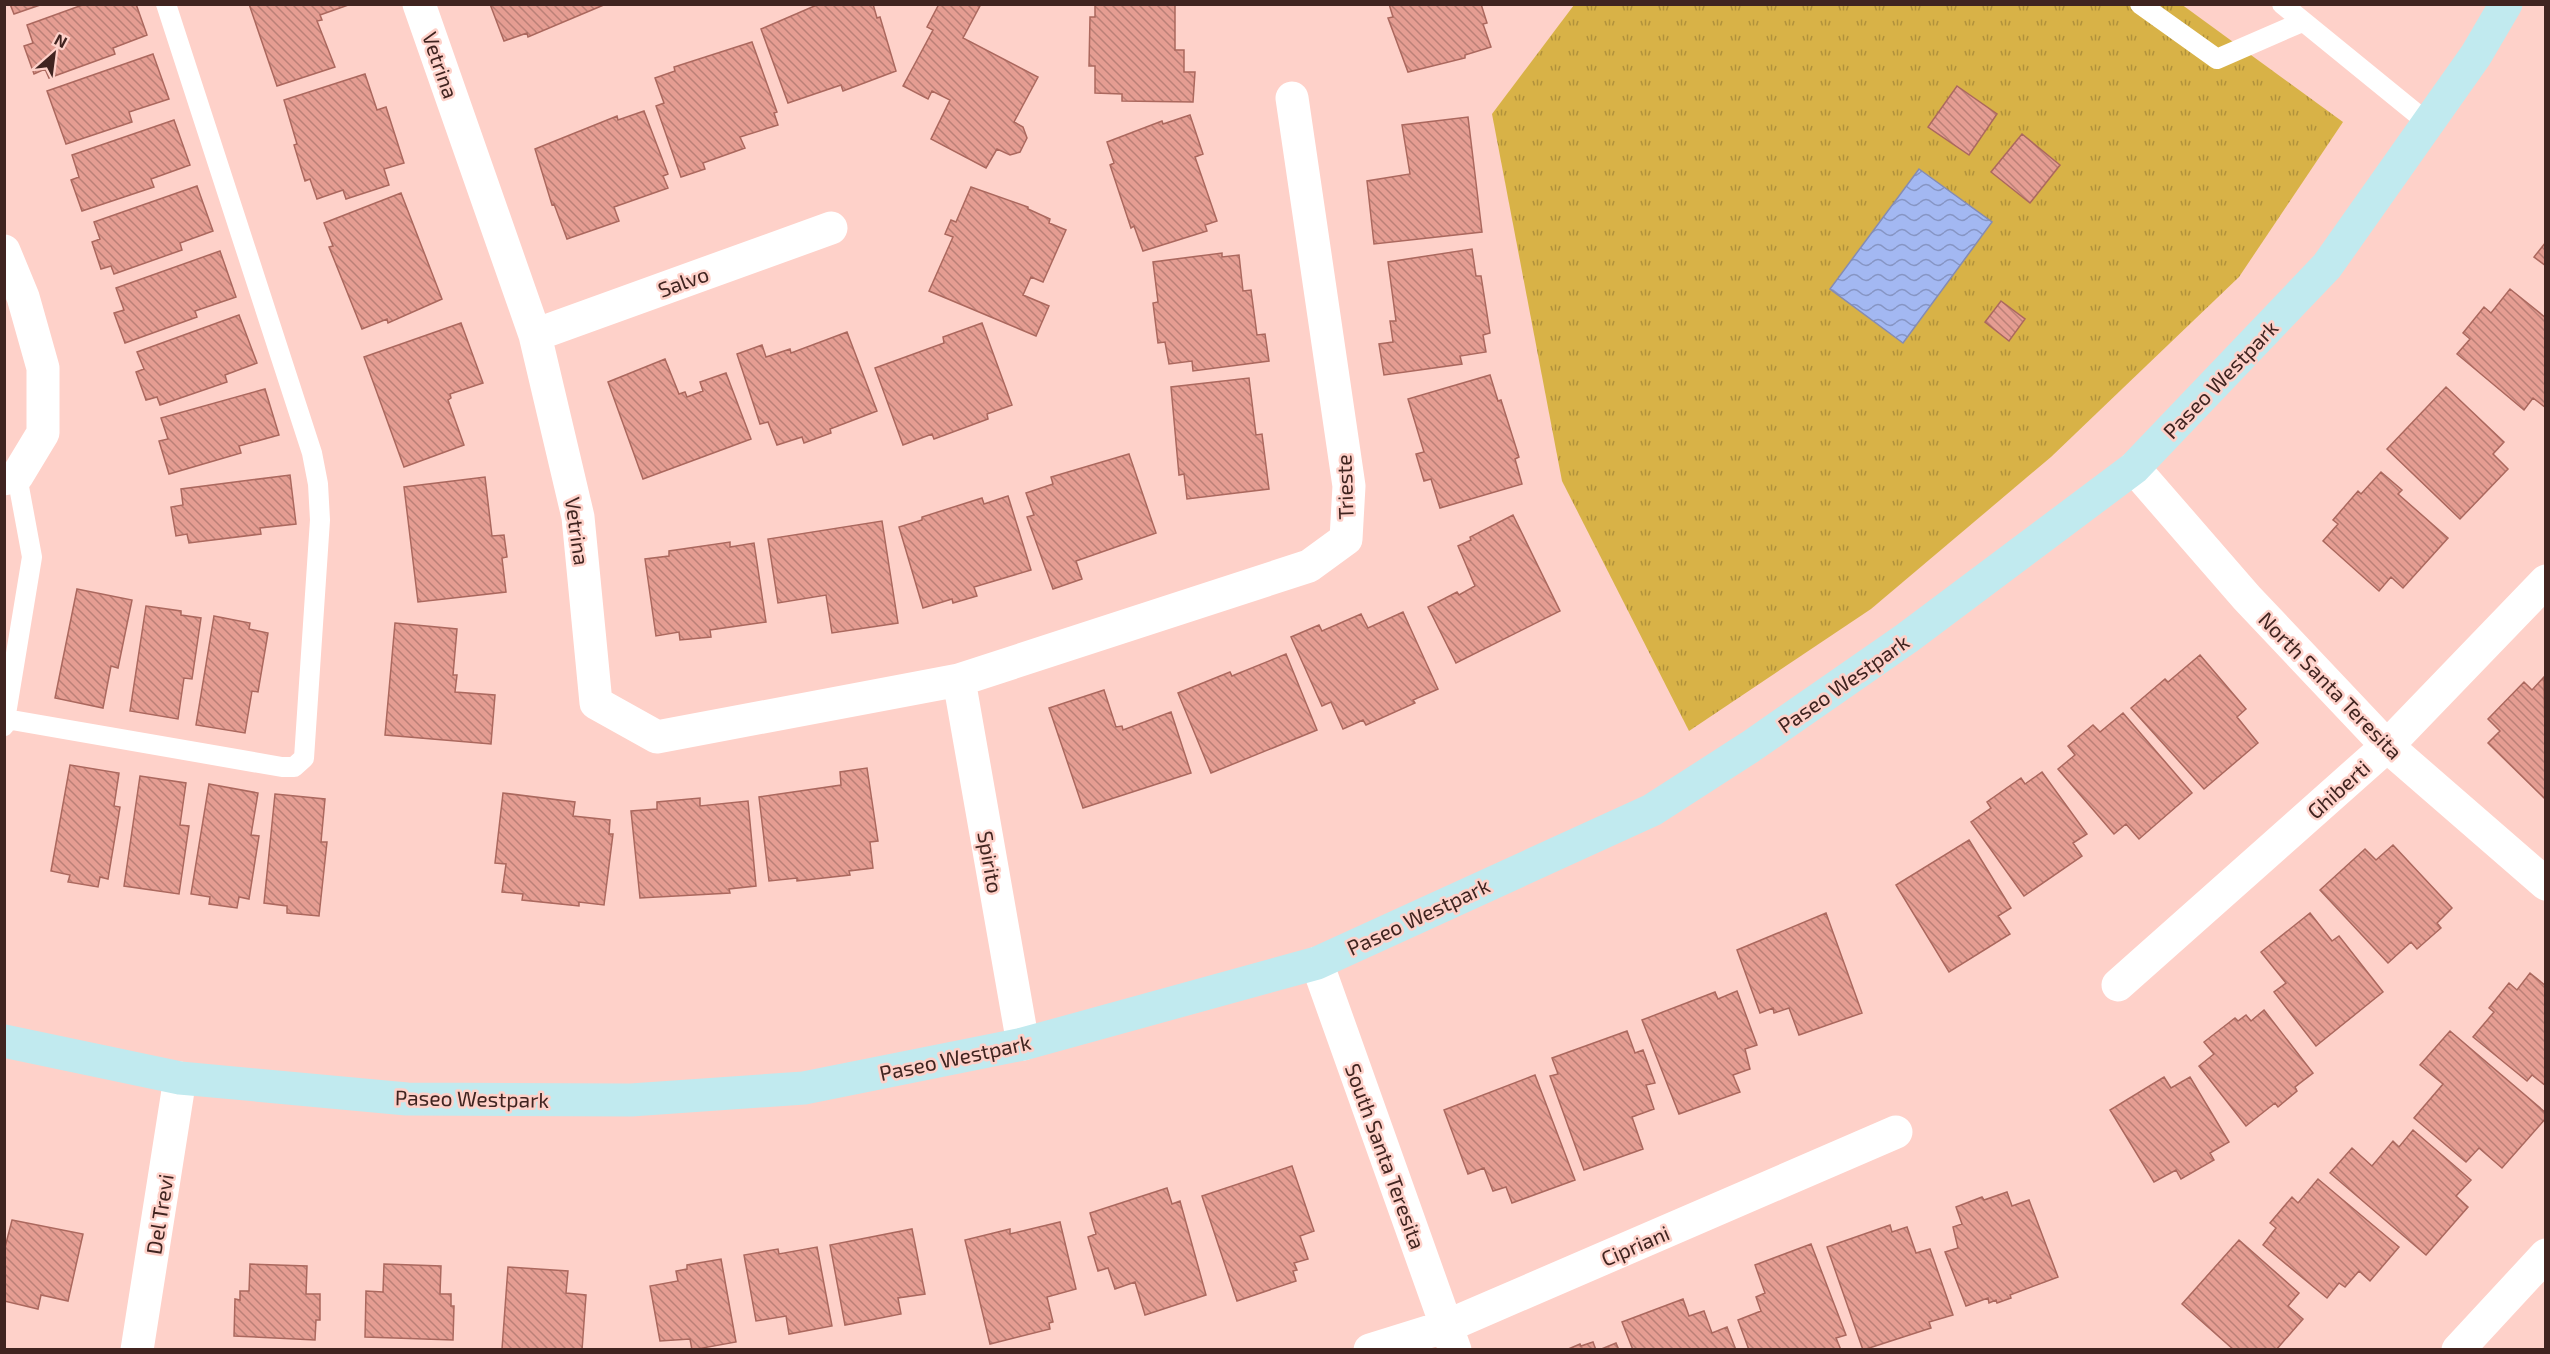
<svg xmlns="http://www.w3.org/2000/svg" width="2550" height="1354" font-family="'Exo 2',sans-serif">
<defs>
<pattern id="park-tufts" width="24" height="20" patternUnits="userSpaceOnUse" patternTransform="scale(1.5)"><rect width="24" height="20" fill="#d8b247"/><path d="M3 7l-1-3M5 7V3M7 7l1-3M15 17l-1-3M17 17v-4M19 17l1-3" fill="none" stroke="#b1913b"/></pattern>
<pattern id="water-waves" width="16" height="10" patternUnits="userSpaceOnUse" patternTransform="scale(1.5)"><rect width="16" height="10" fill="#a3b8f2"/><path d="M0 5q4-4 8 0t8 0" fill="none" stroke="#8695c4"/></pattern>
<pattern id="building-back-hatch" width="6" height="6" patternUnits="userSpaceOnUse" patternTransform="scale(1.5)"><rect width="6" height="6" fill="#e59d92"/><path d="M-1 5l2 2M0 0l6 6M5-1l2 2" fill="none" stroke="#bb8077"/></pattern>
</defs>
<rect width="100%" height="100%" fill="#fed1c9"/>
<path fill="url(#park-tufts)" d="M2181,4L2343,122L2239,277L2051,457L1871,609L1689,731L1562,481L1492,114L1574,5Z"/>
<path fill="url(#water-waves)" stroke="#858cb3" stroke-width="1.5" d="M1919,169L1992,222L1903,343L1830,289Z"/>
<path fill="url(#building-back-hatch)" stroke="#ab685e" stroke-width="1.5" d="M10,4H43L14,14Z
M85,4H136L147,35L113,48L115,54L49,78L45,69L34,74L24,46L33,43L27,25Z
M249,4H351L320,15L322,20L317,21L335,67L277,86Z
M490,4H606L528,37L527,33L504,41Z
M819,4H873L877,18L880,17L896,71L843,91L841,85L788,103L761,29Z
M939,4H981L963,38L1038,77L1014,122L1023,127L1027,138L1020,152L1010,155L997,149L986,168L931,139L950,100L932,91L928,99L903,86L933,30L927,27Z
M1095,4H1175V50H1184V72H1195L1193,102L1122,101V94L1095,93V66H1089L1090,17H1095Z
M1389,4H1481L1487,23L1483,24L1491,47L1465,55V58L1408,72L1388,18L1393,17Z
M752,42L777,112L774,113L778,125L740,137L745,148L703,163L705,169L681,177L656,106L664,103L655,78L675,71L674,67Z
M153,54L169,99L129,112L132,122L66,144L47,91Z
M365,74L377,110L386,107L404,163L384,169L389,185L346,199L343,190L317,199L310,179L305,181L294,145L297,144L284,100Z
M1957,86L1997,114L1969,155L1928,127Z
M644,111L668,174L663,176L668,188L614,207L619,221L567,239L554,204L552,205L535,149L617,116L618,120Z
M1190,115L1203,154L1195,157L1217,221L1205,225L1207,231L1143,251L1134,226L1131,228L1110,165L1114,163L1107,142L1162,121L1163,124Z
M1468,117L1482,232L1374,244L1367,181L1410,174L1402,125Z
M174,120L190,165L151,179L154,187L82,211L71,180L79,177L72,155Z
M2022,134L2060,165L2030,203L1991,172Z
M197,186L213,231L180,243L182,250L114,274L111,266L101,269L92,242L100,239L94,222Z
M971,187L1028,207V209L1050,219L1049,223L1066,230L1043,282L1031,277L1023,295L1049,306L1036,336L929,291L953,237L945,234L951,220L956,222Z
M401,193L442,299L388,323L387,319L362,329L329,247L333,246L324,223Z
M2546,242V266L2534,257Z
M1472,249L1476,276H1481L1490,333L1483,335L1486,352L1460,356L1462,364L1384,375L1379,344L1393,342L1390,321H1396L1388,262Z
M220,251L236,297L195,311L197,317L125,343L114,313L124,310L116,288Z
M1222,253V257L1239,255L1243,291L1251,290L1257,335L1265,334L1269,361L1193,371L1192,361L1169,364L1165,342L1158,343L1153,303L1158,302L1153,262Z
M2510,289L2546,318V408L2533,398L2524,410L2457,354L2470,339L2463,333L2484,307L2491,313Z
M2001,301L2025,319L2009,341L1985,322Z
M239,315L257,363L225,375L227,382L160,405L157,397L146,400L136,372L144,369L137,352Z
M461,323L483,383L450,394L451,398L448,400L464,445L404,467L364,357Z
M982,323L1012,405L987,414L988,419L934,439L932,434L903,445L875,368L944,343L943,337Z
M847,332L877,411L830,429L831,433L804,443L802,437L777,445L768,422L760,424L737,354L762,345L766,357L790,349L791,353Z
M665,359L679,394L685,392L687,397L703,391L700,382L726,373L751,439L643,479L608,382Z
M1490,375L1498,401L1501,400L1519,457L1515,459L1522,484L1440,508L1431,479L1424,481L1416,454L1424,452L1408,399Z
M1249,378L1256,435L1262,434L1269,489L1187,499L1184,474L1179,475L1171,387Z
M2446,387L2504,442L2493,454L2508,469L2460,519L2387,449Z
M265,389L279,435L239,446L241,453L169,474L159,441L168,439L161,418Z
M1129,454L1156,533L1076,561L1082,579L1053,589L1027,517L1034,515L1026,493L1053,484L1051,477Z
M2381,472L2402,490L2398,494L2448,538L2403,588L2391,577L2379,591L2323,541L2338,524L2333,520L2358,491L2361,494Z
M290,475L296,524L260,528L261,534L189,543L187,534L176,536L171,507L183,505L181,489Z
M485,477L492,536L504,535L507,557L502,558L506,592L418,602L404,487Z
M1008,496L1031,570L974,587L977,596L953,603L952,599L923,608L899,527L922,520V517L982,498L984,504Z
M1513,515L1560,611L1456,663L1428,607L1457,592L1459,595L1475,586L1458,546L1471,540L1470,537Z
M882,521L898,623L832,633L826,595L778,603L768,539Z
M730,542V547L754,543L766,622L710,630L711,637L680,640L679,632L656,636L645,559L669,556V551Z
M77,589L132,600L118,668L111,666L103,708L55,698Z
M146,606L181,611V615L201,618L192,679L184,678L178,719L130,711Z
M1403,612L1438,689L1413,700L1415,703L1366,725L1363,720L1343,729L1331,702L1322,706L1291,637L1319,625L1322,631L1361,614L1368,628Z
M214,616L250,623L249,629L268,633L258,692L252,691L245,733L196,725Z
M395,623L457,629L453,675H457L455,692L495,695L491,744L385,735Z
M1286,654L1317,730L1211,773L1178,693L1230,672L1232,676Z
M2200,655L2246,709L2237,717L2258,743L2204,789L2131,708L2165,679L2168,682Z
M2544,677L2546,796L2544,798L2488,743L2500,731L2488,719L2524,682L2532,690Z
M1104,690L1116,727L1122,726L1123,730L1171,712L1191,773L1083,808L1049,708Z
M2123,713L2192,793L2139,839L2126,824L2114,834L2058,769L2075,755L2068,746L2093,725L2100,732Z
M70,765L119,773L114,806L120,807L108,879L100,877L98,887L68,882L70,875L51,871Z
M867,768L878,841L870,842L873,868L849,871L850,875L797,881V878L769,881L759,797L841,785L840,772Z
M2042,772L2087,834L2073,843L2082,856L2024,896L1971,822L1991,808L1987,802L2021,778L2025,784Z
M140,776L186,783L180,825L189,826L179,894L124,886Z
M209,784L258,793L251,835L259,836L249,899L239,897L237,908L209,904L210,897L191,894Z
M503,793L575,802L573,816L610,820L609,834H613L604,905L579,902V906L522,900L523,894L502,892L506,864L495,863Z
M275,794L325,799L321,842H327L319,916L287,913V906L264,903Z
M700,798V806L748,801L756,886L729,889L730,893L640,898L631,811L657,809V802Z
M1969,840L2011,908L1998,916L2010,934L1949,972L1896,885Z
M2393,845L2452,908L2437,923L2441,928L2417,949L2411,942L2388,963L2320,890L2365,849L2376,860Z
M1826,913L1862,1013L1799,1035L1789,1008L1774,1013L1773,1008L1760,1013L1737,950Z
M2310,913L2332,941L2339,936L2383,992L2316,1046L2274,992L2286,983L2261,952Z
M2530,973L2546,986V1086L2532,1075L2527,1081L2473,1037L2494,1012L2489,1008L2509,983L2517,990Z
M1737,991L1757,1045L1745,1049L1750,1069L1733,1075L1740,1092L1679,1114L1642,1020L1715,992L1718,999Z
M2264,1010L2313,1073L2295,1087L2297,1091L2278,1107L2275,1103L2246,1126L2199,1066L2214,1054L2204,1042L2235,1018L2238,1021L2246,1015L2251,1021Z
M1627,1031L1635,1053L1643,1050L1655,1083L1646,1085L1654,1109L1632,1117L1643,1149L1584,1170L1550,1076L1558,1074L1552,1058Z
M2450,1031L2546,1113V1118L2502,1168L2479,1148L2466,1162L2414,1118L2443,1084L2420,1065Z
M1535,1075L1575,1180L1512,1203L1506,1187L1493,1191L1484,1168L1468,1174L1444,1110Z
M2164,1077L2171,1088L2190,1077L2229,1142L2210,1153L2214,1160L2181,1179L2176,1170L2154,1182L2110,1110Z
M2413,1130L2471,1180L2456,1196L2468,1207L2426,1255L2330,1173L2352,1148L2372,1166L2393,1141L2399,1147Z
M1292,1166L1314,1231L1300,1236L1308,1259L1294,1263L1297,1270L1293,1271L1296,1281L1237,1301L1202,1196Z
M2318,1179L2399,1247L2370,1281L2359,1271L2345,1287L2339,1283L2327,1298L2263,1245L2276,1228L2270,1223L2292,1197L2298,1203Z
M1167,1188L1172,1204L1180,1201L1206,1295L1145,1315L1135,1282L1115,1289L1108,1268L1098,1271L1088,1237L1096,1234L1090,1213Z
M2007,1192L2012,1206L2029,1200L2058,1277L2010,1295L2011,1298L1997,1303L1996,1300L1989,1303L1988,1298L1966,1306L1945,1252L1958,1248L1953,1227L1962,1224L1956,1207L1982,1197L1984,1200Z
M12,1220L83,1234L68,1301L41,1295L38,1309L4,1301V1251Z
M1060,1222L1076,1289L1047,1297L1053,1322L1049,1323L1050,1329L990,1344L965,1240L1010,1229V1234Z
M1890,1225L1892,1232L1907,1227L1916,1253L1930,1249L1953,1315L1929,1322L1931,1328L1863,1350L1827,1247Z
M912,1229L925,1294L898,1298L901,1314L845,1325L830,1245Z
M2239,1240L2299,1293L2288,1306L2303,1319L2276,1350H2234L2182,1304Z
M1811,1244L1846,1335L1836,1338L1841,1350H1749L1738,1320L1761,1311L1756,1297L1765,1293L1755,1265Z
M817,1247L832,1326L789,1334L786,1316L756,1321L744,1255L778,1249L779,1254Z
M721,1259L736,1342L692,1350L690,1339L660,1341L650,1286L678,1281L676,1271L687,1269V1265Z
M250,1264L307,1266L306,1294H320V1320H316L315,1340L234,1336L235,1299L240,1300V1291H249Z
M384,1264L441,1266L440,1294H451V1306H454L453,1340L365,1337L366,1291L383,1292Z
M508,1267L568,1271L566,1293L586,1295L582,1350L502,1349Z
M1683,1299L1689,1316L1704,1311L1712,1333L1727,1327L1736,1350H1633L1622,1322Z
M1593,1342L1596,1350H1566L1580,1344L1581,1346Z
M1616,1343L1619,1350H1599Z"/>
<g fill="none" stroke-linecap="round" stroke-linejoin="round">
<path stroke="#fff" stroke-width="20" d="M2140,4L2217,59L2302,22
M2282,4L2428,123
M6,719L282,767H294L304,758L320,520L318,484L312,453L166,4
M4,726L32,557L17,476"/>
<path stroke="#fff" stroke-width="33" d="M419,4L535,335L578,517L596,703L657,737L959,680L1309,566L1346,539L1349,486L1292,98
M4,251L23,297L43,368V433L17,476L4,479
M535,335L831,228
M2134,468L2247,598L2387,746L2546,884
M959,680L1023,1044
M1317,963L1455,1350
M2118,985L2387,746L2546,581
M137,1350L180,1078
M1370,1350L1447,1326L1896,1132
M2458,1350L2546,1255"/>
<path stroke="#c1eaef" stroke-width="33" d="M4,1041L180,1078L407,1099L631,1100L804,1088L1023,1044L1317,963L1652,810L1750,747L1907,638L2134,468L2327,266L2476,55L2506,4"/>
</g>
<g text-anchor="middle" dominant-baseline="central" stroke-width="5" stroke-linejoin="round" paint-order="stroke">
<g font-size="21" fill="#402420" stroke="#fed1c9">
<text transform="translate(441 65) rotate(71)">Vetrina</text>
<text transform="translate(683 281) rotate(-20)">Salvo</text>
<text transform="translate(2220 379) rotate(-46)">Paseo Westpark</text>
<text transform="translate(1344 487) rotate(-92)">Trieste</text>
<text transform="translate(578 531) rotate(82)">Vetrina</text>
<text transform="translate(1843 683) rotate(-35)">Paseo Westpark</text>
<text transform="translate(2331 685) rotate(46)">North Santa Teresita</text>
<text transform="translate(2338 789) rotate(-42)">Ghiberti</text>
<text transform="translate(991 862) rotate(80)">Spirito</text>
<text transform="translate(1418 916) rotate(-25)">Paseo Westpark</text>
<text transform="translate(955 1057) rotate(-12)">Paseo Westpark</text>
<text transform="translate(472 1098) rotate(1)">Paseo Westpark</text>
<text transform="translate(1386 1156) rotate(70)">South Santa Teresita</text>
<text transform="translate(159 1214) rotate(-81)">Del Trevi</text>
<text transform="translate(1635 1245) rotate(-23)">Cipriani</text>
</g>
</g>
<rect width="2550" height="1354" fill="none" stroke="#402420" stroke-width="12"/>
<g transform="translate(54 54) rotate(28)" stroke="#fed1c9" stroke-width="4.5" paint-order="stroke">
<path d="M0-4.5L10 22L0 15L-10 22Z" fill="#402420"/>
<text y="-9" font-size="16" font-weight="bold" text-anchor="middle" fill="#402420">N</text>
</g>
</svg>
